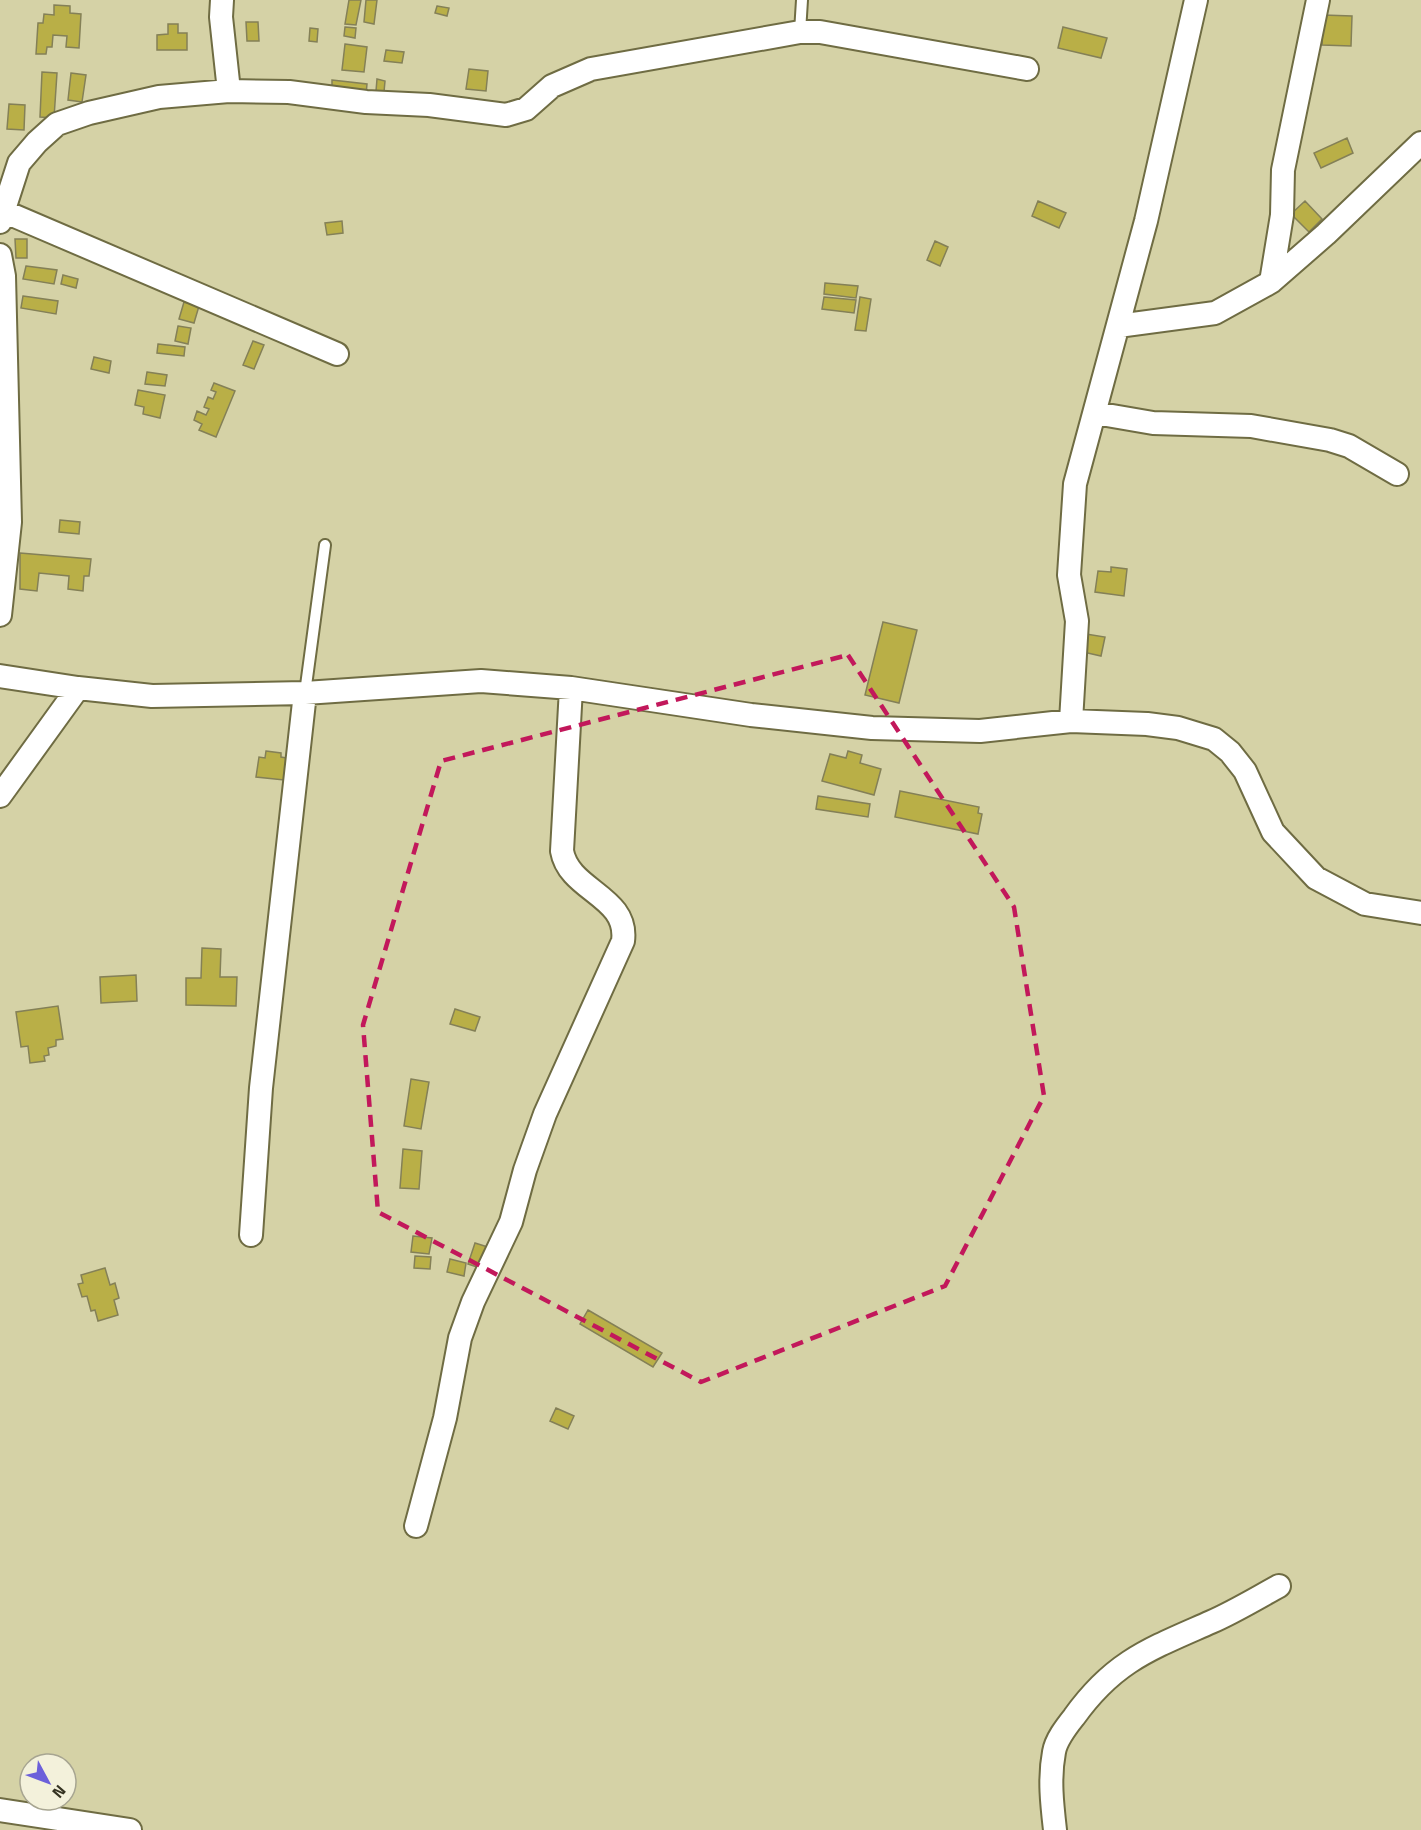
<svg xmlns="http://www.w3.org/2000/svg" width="1421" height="1830" font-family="'Titillium Web',sans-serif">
<rect width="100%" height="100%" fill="#d5d2a6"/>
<path fill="#b9af47" stroke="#848057" stroke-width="1.5" d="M349,0H361L356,25L345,24Z
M366,0H377L374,24L364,22Z
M54,5L70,6V13L81,14L79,48L66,47L67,36L53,35L52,47H47L46,54H36L38,23H43L44,14L54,15Z
M437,6L449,8L447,16L435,13Z
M1323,15L1352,16L1351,46L1322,45Z
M246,22H258L259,41H247Z
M168,24H178V33H187V50H157V35L168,34Z
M345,27L356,28L355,38L344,36Z
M1063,27L1107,38L1101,58L1058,48Z
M310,28L318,29L317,42L309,41Z
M345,44L367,47L364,72L342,70Z
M386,50L404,52L402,63L384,61Z
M469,69L488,71L486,91L466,89Z
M42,72L57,73L54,118L40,117Z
M71,73L86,75L82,102L68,100Z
M377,79L385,81L384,92L376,91Z
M332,80L367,84L366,95L332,91Z
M9,104L25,105L24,130L7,129Z
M1347,138L1353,153L1321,168L1314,153Z
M1038,201L1066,213L1059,228L1032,216Z
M1305,201L1322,219L1309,232L1291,214Z
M342,221L343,233L327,235L325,223Z
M15,239H27V258H16Z
M935,241L948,247L940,266L927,260Z
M26,266L57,270L54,284L23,279Z
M63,275L78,279L76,288L61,284Z
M825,283L858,286L856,298L824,294Z
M23,296L58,301L56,314L21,308Z
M824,297L856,300L854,313L822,309Z
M860,297L871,299L866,331L855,330Z
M184,302L199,306L194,323L179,319Z
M178,326L191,328L188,344L175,341Z
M253,341L264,345L254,369L243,365Z
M158,344L185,347L184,356L157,353Z
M94,357L111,361L109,373L91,369Z
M147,372L167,375L165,386L145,384Z
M214,383L235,391L216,437L199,430L202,424L194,420L197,411L206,415L209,409L204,407L208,397L213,399L216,392L211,390Z
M138,390L165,395L160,418L143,414L144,407L135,405Z
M60,520L80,522L79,534L59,532Z
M20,553L91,559L89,576H84L83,591L68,589L69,576L39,573L37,591L20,589Z
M1111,567L1127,569L1124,596L1095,592L1098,571L1111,572Z
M883,622L917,630L899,703L865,695Z
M1086,634L1105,637L1101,656L1083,652Z
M266,751L281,753V757L287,758L284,780L256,777L259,757L265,758Z
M848,751L862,755L860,763L881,769L874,795L822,781L830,754L846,758Z
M900,791L979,807L978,813L982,814L978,834L895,817Z
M818,796L870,804L868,817L816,809Z
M202,948L221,949L220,977H237L236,1006L186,1005V978H201Z
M136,975L137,1001L101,1003L100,977Z
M58,1006L63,1039L56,1040V1046L48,1048L49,1055L44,1056L45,1061L30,1063L28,1046L21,1047L16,1012Z
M455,1009L480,1017L475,1031L450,1024Z
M411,1079L429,1082L421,1129L404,1126Z
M403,1149L422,1151L419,1189L400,1188Z
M413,1236L432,1238L429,1254L411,1252Z
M475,1243L491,1248L483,1269L468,1264Z
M415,1256L431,1257L430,1269L414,1268Z
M450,1259L466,1263L464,1276L447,1272Z
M105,1268L110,1285L115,1283L119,1298L114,1300L118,1315L98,1321L95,1310L91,1311L87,1296L82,1297L78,1284L83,1283L81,1275Z
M588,1310L662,1353L653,1367L580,1324Z
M556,1408L574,1416L568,1429L550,1421Z"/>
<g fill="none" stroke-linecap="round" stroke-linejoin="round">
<g stroke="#6f6c43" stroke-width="14">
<path id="lane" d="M800,32L802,0
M305,693L325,545"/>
</g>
<g stroke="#6f6c43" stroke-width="26">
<path id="street" d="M222,0L221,17L229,91
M3,211L337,354
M0,222L19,163L37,142L57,124L89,113L159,97L229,91L289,92L366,102L429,105L506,115L526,109L552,86L591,69L800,32H820L1027,69
M0,255L4,276L10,522L0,615
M1271,282L1326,234L1421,143
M1118,326L1215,313L1271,282L1282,215L1283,170L1318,0
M1095,413L1153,423L1251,426L1330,440L1349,446L1397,474
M0,676L78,688L152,696L305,693L481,681L571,688L751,715L872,728L980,731L1071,721L1147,724L1178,728L1214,739L1230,752L1245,771L1273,832L1316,878L1365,904L1421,913
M1071,721L1077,621L1069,575L1075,484L1146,221L1196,0
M0,796L78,688
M251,1235L261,1088L305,693
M416,1526L445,1418L460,1338L473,1302L511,1222L525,1170L545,1114L623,941C629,896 569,891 562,851L571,688
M0,1810L130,1830
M1055,1830C1052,1804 1049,1778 1054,1752C1056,1740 1066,1727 1074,1717C1114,1661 1150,1649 1211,1622C1234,1612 1257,1598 1279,1586"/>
</g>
<use href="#lane" stroke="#fff" stroke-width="10"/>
<use href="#street" stroke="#fff" stroke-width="22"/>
</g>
<path fill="none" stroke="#c2185b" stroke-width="4.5" stroke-dasharray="12 8" stroke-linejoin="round" d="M848,655L1014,907L1044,1096L945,1286L701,1382L378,1212L363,1025L441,761Z"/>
<g transform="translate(48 1782) rotate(131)"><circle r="28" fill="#f3f1db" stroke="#a7a591" stroke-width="1.5"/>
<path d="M0-4.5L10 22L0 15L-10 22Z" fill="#6c60da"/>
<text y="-9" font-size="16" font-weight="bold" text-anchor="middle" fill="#353322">N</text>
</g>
</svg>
